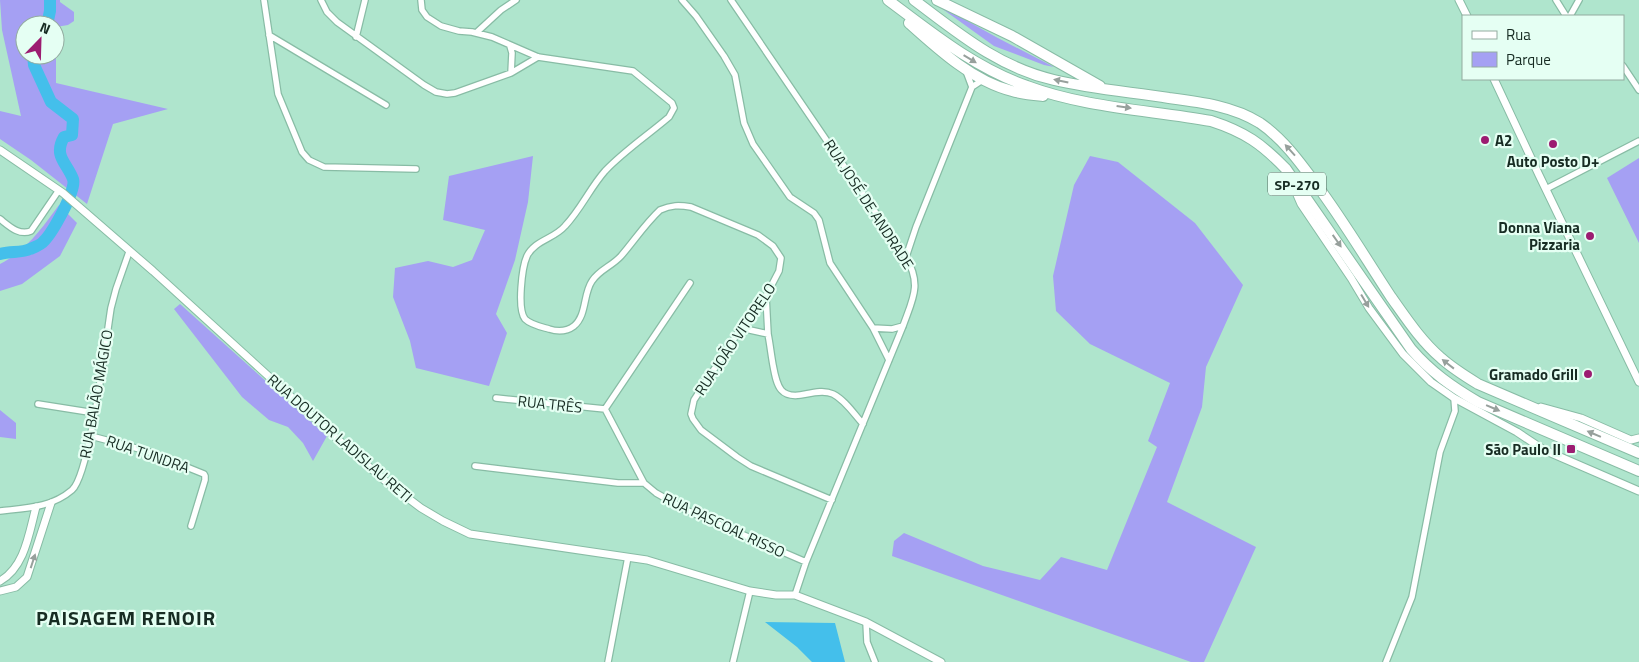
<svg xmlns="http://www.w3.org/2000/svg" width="1639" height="662" font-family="'Titillium Web',sans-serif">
<rect width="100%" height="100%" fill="#afe5cd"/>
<path fill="#a5a0f3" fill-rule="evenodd" d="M0,0H60V2L74,12V21L68,25L56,27V83L168,109L113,124L87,204L31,160L0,139V111L21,116L2,30ZM25,25H55V55H25Z
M930,0L996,37L1054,67L1044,65L994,46Z
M533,156L528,202L515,260L496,314L507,333L489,386L416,368L410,341L393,297L395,268L428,261L453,267L472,260L485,230L443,220L449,176Z
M1090,156L1118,162L1195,223L1243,285L1206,367L1202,407L1167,502L1256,547L1204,662H1191L892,556L894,541L904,533L983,566L1040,580L1061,557L1107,570L1157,447L1148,441L1170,383L1090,344L1056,311L1053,276L1074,185Z
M1639,158V243L1607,178Z
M59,205L77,223L60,256L22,284L0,291V264C26,251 42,228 59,205Z
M180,304L327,436L313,461L303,443L288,427L269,420L242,397L174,309Z
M0,410L16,423V439L0,437Z"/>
<path fill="#44bfeb" d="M765,622L835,623L845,662H812L797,647Z"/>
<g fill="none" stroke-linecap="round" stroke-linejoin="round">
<path stroke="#44bfeb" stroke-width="12" d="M47,25L50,11V0
M0,254C10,251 22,253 30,249C35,247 41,245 44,241C52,233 77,190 73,179C67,163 53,156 64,137L72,135L73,119L51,102L34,65L33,55"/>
<g stroke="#88bca5" stroke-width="8">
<path id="minor" d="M264,0L278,94L302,152L309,160L324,167L416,169
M321,0L327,12L337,22L424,85L436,92L447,94L455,93L511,73
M421,0L422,10L427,17L441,26L459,31L472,32L492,37L538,57L633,71L672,103L674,108L669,117C648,135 624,151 605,171C590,188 581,209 565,226C554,239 535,240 527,256C522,267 517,309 525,319C531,325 542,327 549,329C558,332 566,332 574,326C587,315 583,294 592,281C599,270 612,266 621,256C634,241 645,224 660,210C671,205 679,205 691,207L758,235L773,246L781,258L779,271L766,296L741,328L694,400L691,414L693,419L701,430L737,457L751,466L832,500
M682,0L696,16L724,56L735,75L744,123L753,144L790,197L814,213L819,220L830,263L873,328
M731,0L906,257C922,285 913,298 903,326L806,562L795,595
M1556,0L1566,16
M1570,16L1579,0
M476,33L501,10L516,0
M269,35L386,105
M356,37L365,0
M510,46L512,53L511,73L538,57
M1623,66L1639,90
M966,71L972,87
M1546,189L1639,141
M0,219C9,226 19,236 31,231L59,190
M906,257L916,227L972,87L984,79
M741,328L768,334L766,296
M768,334C770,344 771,354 773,365C777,387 780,400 806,394C815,392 825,390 833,394C845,400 854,414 863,424
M889,360L873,328L892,329L903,326
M496,398L605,409
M38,404L95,413
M605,409L690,283
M605,409L644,483
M91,436L147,451L204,474L205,476V480L191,526
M475,466L618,483H644L656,493L688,511L806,562
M0,511C26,508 51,508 72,490C90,474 106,339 111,308L116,289L129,252
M866,622L867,642L875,662
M608,662L628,557
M733,662L750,591
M1386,662L1412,597L1440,452L1455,411L1454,398"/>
</g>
<g stroke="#88bca5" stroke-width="9">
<path id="tertiary" d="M1459,0L1467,16
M1494,79L1539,175L1639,382
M0,150L63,193L153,271L332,434L384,480L421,508L443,521L470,534L647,560L750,591L776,595H795L866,622L941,662
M1291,181L1301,204L1351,278L1369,308L1403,354L1431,382L1454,398L1517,432L1544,450L1639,491
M1541,407L1581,418L1631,440L1639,438
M0,581C25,567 29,533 36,507
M0,591L16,587L27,577L51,503"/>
</g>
<g stroke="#88bca5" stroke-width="12">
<path id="motorway" d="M888,0C932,33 975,68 1027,86C1086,108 1150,110 1211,121C1245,132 1262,144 1286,169L1411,349C1431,372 1452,387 1478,402L1639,471
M914,0C958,33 998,67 1054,80C1092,89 1131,92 1169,98C1200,102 1233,106 1260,123C1283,139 1299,161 1316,184C1343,220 1366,259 1391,297C1406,318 1421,341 1441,358C1452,368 1465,376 1478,384L1639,453
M937,0L1012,36L1100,86
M909,23C939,50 973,81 1012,91C1022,94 1033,95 1043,96"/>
</g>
<use href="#minor" stroke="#fff" stroke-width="5.5"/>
<use href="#tertiary" stroke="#fff" stroke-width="7"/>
<use href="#motorway" stroke="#fff" stroke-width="10"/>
</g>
<defs><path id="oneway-solid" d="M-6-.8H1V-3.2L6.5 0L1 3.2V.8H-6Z" transform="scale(1.25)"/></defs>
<g fill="#97a09c">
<use href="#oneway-solid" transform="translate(970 59) rotate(31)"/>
<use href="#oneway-solid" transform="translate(1061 81) rotate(-168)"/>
<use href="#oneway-solid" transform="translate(1124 107) rotate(8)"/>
<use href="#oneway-solid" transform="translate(1290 150) rotate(-132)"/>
<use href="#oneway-solid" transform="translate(1337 241) rotate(55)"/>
<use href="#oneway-solid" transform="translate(1365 301) rotate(59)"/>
<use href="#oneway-solid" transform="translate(1448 364) rotate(-142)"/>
<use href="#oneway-solid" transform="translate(1493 408) rotate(23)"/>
<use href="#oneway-solid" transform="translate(1594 434) rotate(-157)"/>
<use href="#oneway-solid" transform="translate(33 561) rotate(-72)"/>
</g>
<g fill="#9c1c71" stroke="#e5fff3" stroke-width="2">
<circle cx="1485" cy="140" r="5"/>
<circle cx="1553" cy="144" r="5"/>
<circle cx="1590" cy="236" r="5"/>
<circle cx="1588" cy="374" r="5"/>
<rect x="1566" y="444" width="10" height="10" rx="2.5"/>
</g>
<g text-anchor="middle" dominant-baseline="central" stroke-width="4.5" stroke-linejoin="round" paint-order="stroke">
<rect fill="#e5fff3" stroke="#556b61" stroke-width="1" x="1268" y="172.5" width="58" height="23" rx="4"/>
<g font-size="14" font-weight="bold" fill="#172c23">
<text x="1297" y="184">SP-270</text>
</g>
<g font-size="15" font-weight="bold" fill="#172c23" stroke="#e5fff3" text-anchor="end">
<text x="1495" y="140" text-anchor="start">A2</text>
<text x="1553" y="161" text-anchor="middle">Auto Posto D+</text>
<text x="1580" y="227">Donna Viana<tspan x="1580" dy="17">Pizzaria</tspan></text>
<text x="1578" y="374">Gramado Grill</text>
<text x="1561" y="449">São Paulo II</text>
</g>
<g font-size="15" fill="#172c23" stroke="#e5fff3">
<text transform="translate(869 204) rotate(57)">RUA JOSÉ DE ANDRADE</text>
<text transform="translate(735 339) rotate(-56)">RUA JOÃO VITORELO</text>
<text transform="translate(96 394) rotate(-80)">RUA BALÃO MÁGICO</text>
<text transform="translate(550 404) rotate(6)">RUA TRÊS</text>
<text transform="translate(340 438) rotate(41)">RUA DOUTOR LADISLAU RETI</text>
<text transform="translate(148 454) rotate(19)">RUA TUNDRA</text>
<text transform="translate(724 525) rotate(25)">RUA PASCOAL RISSO</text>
</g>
<g font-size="20" font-weight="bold" letter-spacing="1" fill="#172c23" stroke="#e5fff3">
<text x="126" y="617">PAISAGEM RENOIR</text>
</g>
</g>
<rect x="1462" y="15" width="162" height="65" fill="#e5fff3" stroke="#93aba0"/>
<rect x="1472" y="31" width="25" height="8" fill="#ffffff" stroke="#93aba0"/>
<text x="1506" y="40" font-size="15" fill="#172c23">Rua</text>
<rect x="1472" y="52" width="25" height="15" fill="#a5a0f3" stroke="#93aba0"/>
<text x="1506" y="65" font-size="15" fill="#172c23">Parque</text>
<g transform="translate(40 40) rotate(23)"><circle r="24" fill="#e5fff3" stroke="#93aba0"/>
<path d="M0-4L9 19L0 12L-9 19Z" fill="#9c1c71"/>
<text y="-8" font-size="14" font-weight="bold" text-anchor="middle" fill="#172c23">N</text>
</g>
</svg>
